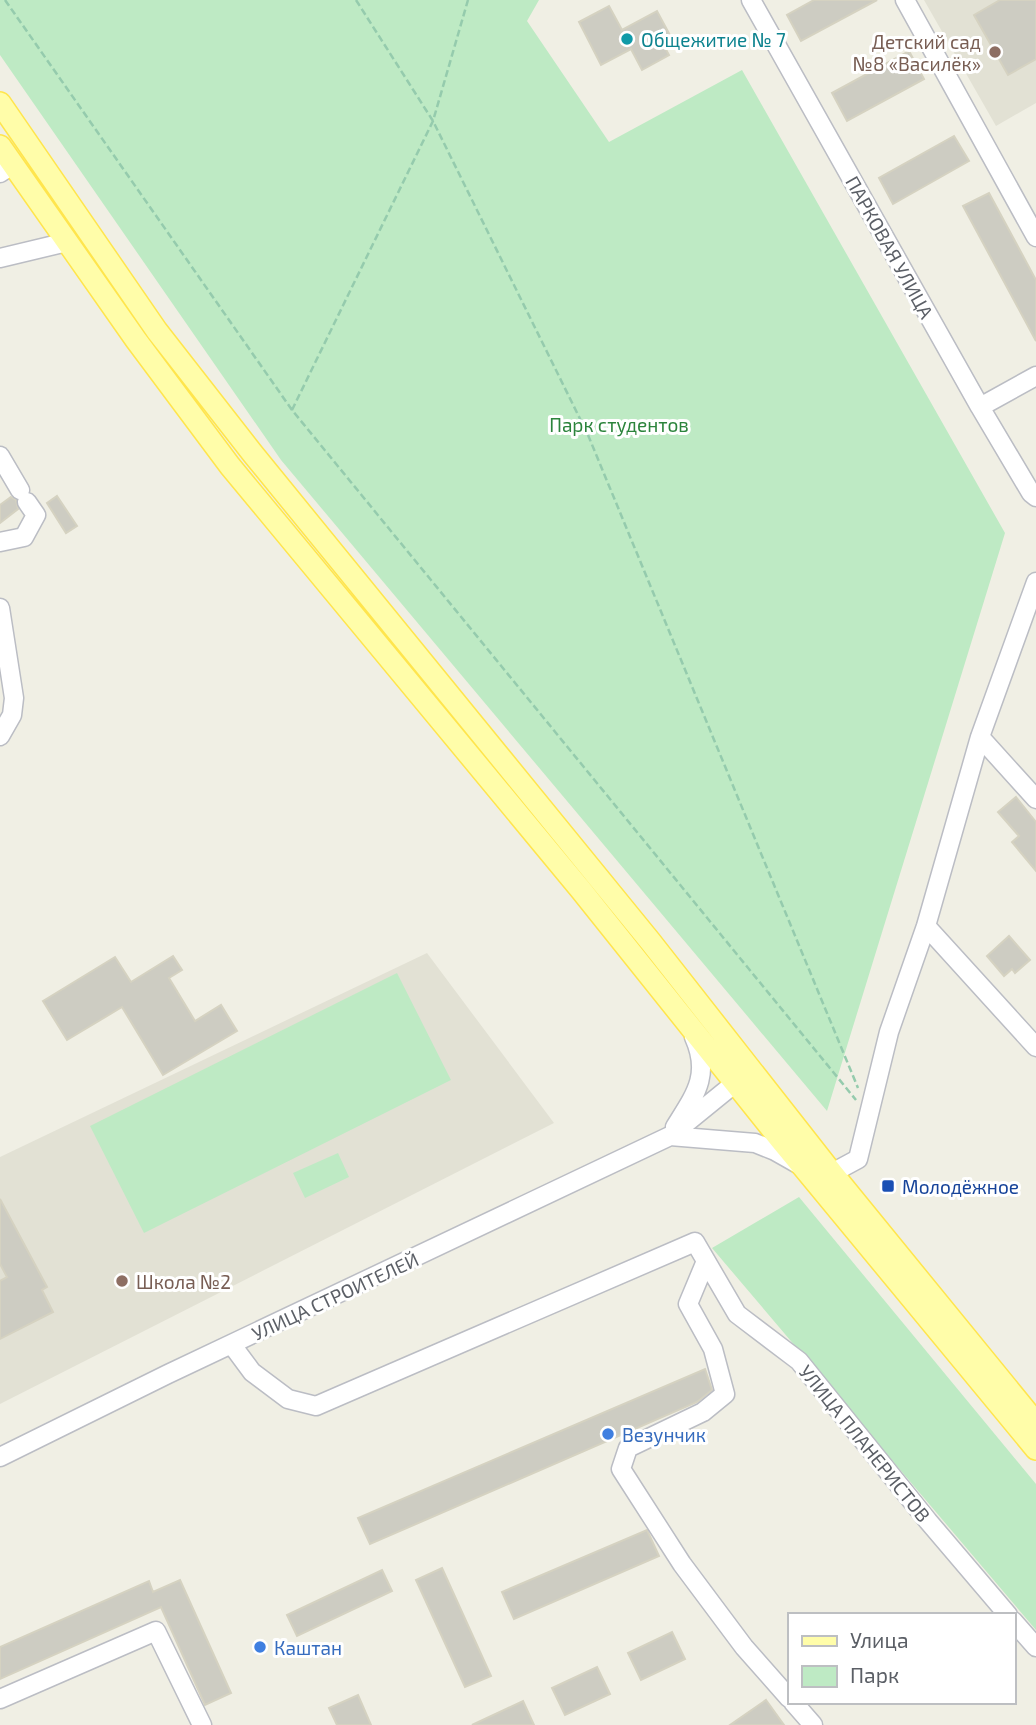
<svg xmlns="http://www.w3.org/2000/svg" width="1036" height="1725" font-family="'Exo 2',sans-serif">
<rect width="100%" height="100%" fill="#f0efe4"/>
<path fill="#e2e1d4" d="M924,0H1036V103L996,126Z
M427,953L554,1123L0,1404V1157Z"/>
<path fill="#beeac4" d="M0,0H539L527,21L609,142L742,70L1005,533L827,1111L281,460L0,55Z
M397,973L451,1080L144,1233L90,1126Z
M338,1153L349,1177L305,1198L293,1173Z
M799,1197L1036,1484V1630L712,1248Z"/>
<path fill="#cdccc2" stroke="#d5d2c1" stroke-width="2" d="M814,0H877L801,41L787,15Z
M1000,0H1036V59L1008,75L974,15Z
M609,6L622,30L657,11L671,37L662,42L669,55L642,70L631,49L601,65L579,22Z
M909,51L924,79L847,121L832,93Z
M954,136L969,161L893,204L879,178Z
M989,193L1036,280V341L963,206Z
M57,496L77,526L66,533L47,503Z
M11,497L16,500L18,509L0,523V505Z
M1016,797L1036,822V871L1012,842L1019,836L998,812Z
M1009,936L1030,960L1015,973L1012,969L1004,976L987,956Z
M173,956L182,970L169,978L195,1021L221,1005L237,1031L163,1075L122,1007L67,1040L43,1001L115,957L131,982Z
M0,1199L47,1287L42,1290L53,1312L0,1339V1281L7,1277L0,1264Z
M705,1369L712,1390L697,1402L370,1544L358,1518Z
M647,1530L659,1556L514,1619L502,1592Z
M442,1568L491,1676L465,1687L416,1580Z
M382,1570L392,1591L297,1636L287,1615Z
M180,1580L231,1693L205,1705L161,1607L0,1679V1647L149,1581L153,1592Z
M672,1632L685,1659L641,1680L628,1653Z
M597,1667L610,1694L565,1715L552,1688Z
M358,1695L371,1725H337L329,1708Z
M766,1700L784,1725H730Z
M523,1701L534,1725H472Z"/>
<g fill="none" stroke-linecap="round" stroke-linejoin="round">
<g stroke="#bbbdc4" stroke-width="21">
<path id="minor" d="M751,0L980,407L1031,493L1036,497
M905,0L1036,237
M0,173L12,165
M0,258L67,242
M980,407L1036,376
M0,456L20,490
M0,542L24,537L36,515L27,502
M0,608L14,698L12,715L0,736
M980,737L1036,799
M926,926L1036,1047
M675,1127C695,1095 711,1075 694,1037
M670,1136L755,1143L775,1151L798,1164
M832,1173L858,1159L889,1032L926,926L980,737L1036,582
M706,1261L688,1304L713,1349L725,1394L703,1412L628,1448L621,1469L682,1564L744,1647L789,1698
M232,1345L252,1372L288,1399L316,1406L695,1242L737,1314L799,1361L928,1521L1008,1615
M0,1457L168,1374L670,1136L745,1075
M1013,1621L1036,1647
M0,1699L156,1631L202,1725
M793,1702L813,1725"/>
</g>
<g stroke="#ffe54d" stroke-width="24">
<path id="major" d="M0,103L157,331L253,454L650,941L832,1173L1036,1423
M0,146L136,340L230,466L581,890L780,1139L1036,1449"/>
</g>
<path stroke="#95cbad" stroke-width="2.5" stroke-dasharray="7 3.5" stroke-linecap="butt" d="M5,0L292,410L856,1100
M356,0L433,121L588,435L858,1088
M292,410L433,121L468,0"/>
<use href="#minor" stroke="#fff" stroke-width="18"/>
<use href="#major" stroke="#fffda9" stroke-width="21"/>
</g>
<circle fill="#0f9aa8" stroke="#fff" stroke-width="2.5" cx="627" cy="39" r="7"/>
<g fill="#8d6e63" stroke="#fff" stroke-width="2.5">
<circle cx="995" cy="52" r="7"/>
<circle cx="122" cy="1281" r="7"/>
</g>
<rect fill="#1a4fb4" stroke="#fff" stroke-width="2.5" x="881" y="1179" width="14" height="14" rx="3.5"/>
<g fill="#3f7fe0" stroke="#fff" stroke-width="2.5">
<circle cx="608" cy="1434" r="7"/>
<circle cx="260" cy="1647" r="7"/>
</g>
<g text-anchor="middle" dominant-baseline="central" stroke-width="6" stroke-linejoin="round" paint-order="stroke">
<g font-size="19" fill="#0d838f" stroke="#fff" text-anchor="start">
<text x="641" y="39">Общежитие № 7</text>
</g>
<g font-size="19" fill="#785e54" stroke="#fff" text-anchor="end">
<text x="981" y="41">Детский сад<tspan x="981" dy="22">№8 «Василёк»</tspan></text>
<text x="136" y="1281" text-anchor="start">Школа №2</text>
</g>
<g font-size="19" fill="#5b5f66" stroke="#fff">
<text transform="translate(890 247) rotate(61)">ПАРКОВАЯ УЛИЦА</text>
<text transform="translate(335 1296) rotate(-25)">УЛИЦА СТРОИТЕЛЕЙ</text>
<text transform="translate(865 1443) rotate(51)">УЛИЦА ПЛАНЕРИСТОВ</text>
</g>
<g font-size="19" fill="#2c843c" stroke="#fff">
<text x="619" y="424">Парк студентов</text>
</g>
<g font-size="19" fill="#164399" stroke="#fff" text-anchor="start">
<text x="902" y="1186">Молодёжное</text>
</g>
<g font-size="19" fill="#366cbe" stroke="#fff" text-anchor="start">
<text x="622" y="1434">Везунчик</text>
<text x="274" y="1647">Каштан</text>
</g>
</g>
<rect x="788" y="1613" width="228" height="91" fill="#ffffff" stroke="#bdbfc2" stroke-width="2"/>
<rect x="802" y="1636" width="35" height="10" fill="#fffda9" stroke="#bdbfc2" stroke-width="2"/>
<text x="850" y="1648" font-size="21" fill="#5b5f66">Улица</text>
<rect x="802" y="1666" width="35" height="21" fill="#beeac4" stroke="#bdbfc2" stroke-width="2"/>
<text x="850" y="1683" font-size="21" fill="#5b5f66">Парк</text>
</svg>
